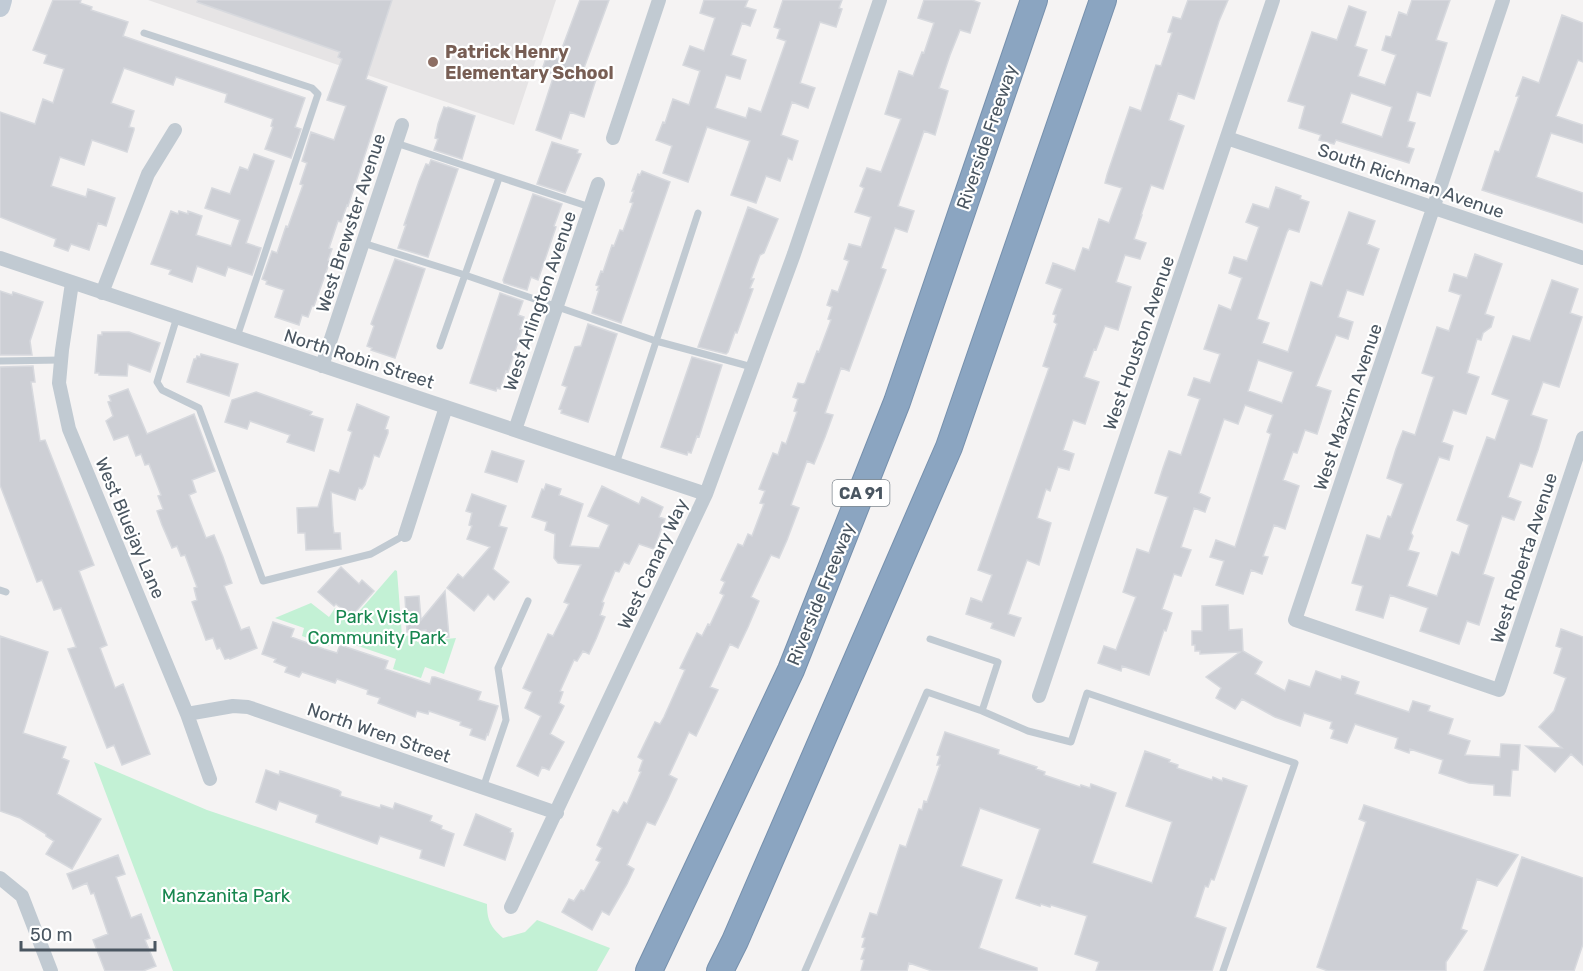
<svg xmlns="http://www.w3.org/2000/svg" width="1583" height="971" font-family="Rubik,sans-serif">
<rect width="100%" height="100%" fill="#f5f3f3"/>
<path fill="#e6e4e5" d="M148,0H556L514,125Z"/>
<path fill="#c3f1d5" d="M395,570L397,571L402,636L417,635V642L456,638L444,674L425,667L421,678L393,669L396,659L332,637L329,646L302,636L304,628L275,618L311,603L329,617L335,608L350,622Z
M94,762L207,810L487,904C487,921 491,927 503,938L525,932L537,920L610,948L597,971H173Z"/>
<path fill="#cdcfd5" stroke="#d7d9de" stroke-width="1.5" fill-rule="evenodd" d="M53,0H81L80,3L92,7L91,10L128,22L123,36L305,98L295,127L301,129L291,158L265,149L273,127L271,126L273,119L225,102L227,94L176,77L173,85L124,68L111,103L134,111L129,127L134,128V130L127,152L92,140L84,165L60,157L51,186L86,197L88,189L115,198L106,226L98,223L89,250L71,244L68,251L54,246L56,239L0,217V112L35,124L43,99L53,103L64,69L44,63L47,55L33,50Z
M198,0H392L366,79L387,87L348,206L347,205L341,222L338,221L329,248L332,249L328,260L330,261L314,306H312L308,317L302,315L299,325L275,317L284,290L266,284L267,281L262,279L272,251L277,253L286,226L288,227L303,185L300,184L307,163L302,161L311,132L334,140L346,106L327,100L342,59L338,57L340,52L197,2Z
M580,0H609L584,68L598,73L584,117L570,112L561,139L536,130L554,75L542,70L547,55L558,59Z
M704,0H748L745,7L756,10L750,26L742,23L731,55L746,60L740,79L726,75L715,108L746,118L749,108L761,112L786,41L777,38L780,29L774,27L783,0H842L839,8L842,9L836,27L820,22L800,83L815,88L808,108L792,102L781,135L798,141L792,160L788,158L780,181L766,176L756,203L731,195L750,141L707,127L688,182L663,173L672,146L656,140L663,122L665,123L673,99L689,105L700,71L683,65L690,46L704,51L715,18L700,13Z
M924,0H972L980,3L970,33L960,30L950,55L939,88L948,91L935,135L924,131L898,206L914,211L907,232L895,228L881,268L886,270L849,371L841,368L825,413L833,415L825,437L814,464L807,461L791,505L799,508L787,540L779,558L771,555L751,597L759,601L748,627L738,648L730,644L710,687L718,690L696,736L689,732L669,775L677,779L667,801L655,825L647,822L627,865L634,869L627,884L609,915L602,911L592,930L562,912L569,899L574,901L581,890L584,891L600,862L596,860L602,848L597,845L613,810L618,813L624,802L627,804L641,772L639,771L643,760L638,757L655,722L660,724L664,717L685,670L680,668L697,633L702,636L708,624L710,625L724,595L720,593L725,582L721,580L738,544L743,546L748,534L752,536L764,504L760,503L765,491L759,489L773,453L778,455L782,442L786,444L797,412L794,411L798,399L793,397L798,383L803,384L805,383L817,351L819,352L831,320L828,319L832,307L827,305L832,290L838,292L849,261L844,259L849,244L861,247L871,217L855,212L864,188L860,186L867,168L881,172L901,119L885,114L899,71L913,76L922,52L924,53L934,23L918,18Z
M1188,0H1228L1219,21L1194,99L1178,93L1169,120L1184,126L1163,189L1151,185L1141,215H1142L1134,239L1146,243L1140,259L1125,255L1116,282L1131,287L1118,330L1105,326L1096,350L1094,349L1084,377L1099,382L1085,424L1073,420L1063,450L1074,454L1069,470L1058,467L1050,491L1046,489L1037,518L1051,523L1039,565L1027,560L1008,614L1021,618L1014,636L991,628L993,623L966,614L971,598L982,602L992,575L978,570L1049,368L1043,366L1057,324L1054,322L1056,315L1053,314L1062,289L1046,283L1053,263L1075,271L1083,248L1089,250L1099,219L1109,223L1122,188L1105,183L1107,175L1130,107L1141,111L1156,65L1161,66L1172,33L1168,32L1173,17L1181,19Z
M1412,0H1450L1436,40L1447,43L1430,96L1417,92L1408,121L1415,123L1407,147L1414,149L1409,163L1336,140L1334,144L1319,140L1321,135L1299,128L1305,106L1288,101L1312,32L1337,40L1349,6L1366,12L1355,46L1367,50L1358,76L1385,85L1396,55L1382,50L1386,36L1391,37L1399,12L1407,15ZM1351,93L1392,107L1382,137L1341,123Z
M1562,15L1583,23V62L1578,60L1556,116L1583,125V143L1551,133L1536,177L1583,193V223L1482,190L1495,151L1499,152L1519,96H1516L1523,77L1539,83Z
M444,107L447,108L448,107L475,116L462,159L434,150L438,139L435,138L438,124Z
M552,142L578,150L577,153L581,154L565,193L537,184Z
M254,154L274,161L246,243L261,248L252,275L228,267L225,276L197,266L192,282L169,274L171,270L151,264L171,211L178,214L179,211L188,214V211L202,216L196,235L231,246L240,220L205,208L212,188L230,194L240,167L248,170Z
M431,160L458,169L428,257L398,248L406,225H404L419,181L426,164L429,165Z
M642,171L670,182L621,323L592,313L599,290H597L599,286L596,285L601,271L603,272L612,245L614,246L620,230L623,231L633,203L630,202L634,191H632L638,174L640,175Z
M1276,187L1301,196L1300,199L1309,202L1299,232L1289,229L1287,232L1257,319L1269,323L1262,343L1288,352L1311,282L1322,286L1349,212L1375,221L1367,244L1379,249L1363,295L1347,290L1338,317L1353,322L1348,339L1336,335L1316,386L1331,391L1317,434L1305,430L1297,453L1293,452L1283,480L1299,486L1285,529L1274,525L1263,556L1268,557L1262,574L1251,570L1243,594L1216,585L1224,561L1210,557L1216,540L1235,547L1271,434L1267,432L1273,415L1245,405L1238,424L1224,419L1199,493L1210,498L1205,512L1194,508L1181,547L1191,550L1181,576L1174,574L1162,609L1172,613L1166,631L1164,630L1149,675L1122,666L1121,671L1098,663L1104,646L1116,650L1136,597L1123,592L1137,549L1149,553L1157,529L1168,497L1155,493L1163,468L1169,451L1181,455L1200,399L1188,395L1194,378L1210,383L1220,354L1204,349L1219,305L1231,310L1242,278L1229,273L1234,257L1247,261L1259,227L1246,222L1253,204L1269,209ZM1258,360L1293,372L1282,403L1248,391Z
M533,194L562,204L554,226L556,227L538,280L531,277L527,290L504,283L503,280Z
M748,207L778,219L764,253L760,255L751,279H754L750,288L753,289L737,333L735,332L728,352L726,354L698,347Z
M1475,254L1502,264L1485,314L1494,317L1491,327L1483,333L1481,340L1477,339L1467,373L1479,377L1466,414L1453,410L1442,442L1453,446L1449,460L1439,457L1411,533L1413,536L1408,550L1419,553L1407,586L1437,596L1452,552L1459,555L1469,525L1457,520L1487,437L1495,440L1509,400L1492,394L1513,336L1530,341L1552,280L1578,289L1570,313L1582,317L1559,387L1543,382L1531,415L1547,420L1538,450L1532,467L1520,463L1508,497L1521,502L1514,520L1502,516L1483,574L1494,578L1479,625L1467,621L1459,644L1420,631L1428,608L1390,595L1383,618L1356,610L1363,586L1352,583L1367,535L1380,539L1388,516L1391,517L1403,484L1387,478L1396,449L1403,431L1415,435L1434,377L1422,373L1437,327L1449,331L1461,295L1449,291L1454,274L1467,278Z
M395,259L425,269L395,358L371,350L372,348L367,346L374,326L371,324Z
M0,291L12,295L13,292L43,302L30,341L32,355H0Z
M500,293L523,301L518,315L524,317L520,329L522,330L508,372L506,371L500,389L497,388L496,391L470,383Z
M588,324L617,334L588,422L561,413L562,410L559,409L567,387L562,385L575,347L581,346Z
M102,332H129L160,343L150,372L128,364L127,376L99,375V373H95L98,335H102Z
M201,354L238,364L229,396L187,382L194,359H196L197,356L200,357Z
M692,357L722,365L699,437L697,436L691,453L688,452L687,455L661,447Z
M33,366L35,382H31L40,441L45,440L94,565L79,571L107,645L100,648L115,688L123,684L150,754L122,765L114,745L107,748L68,649L76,647L61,608L54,610L42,580L37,582L0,485V367Z
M128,389L147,434L194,414L215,471L192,480L196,492L189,495L206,538L214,535L223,557L232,583L224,586L241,630L249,627L257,648L230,659L229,658L225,659L220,648L217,649L213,638L206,640L192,602L197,600L194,588L197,587L185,555L181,556L177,546L172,548L162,525L157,511L163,509L158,496L161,495L149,464L145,465L141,454L136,456L128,435L114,440L106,421L113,416L108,402L111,401L109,396Z
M256,392L312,412L310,415L323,419L314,451L287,442L290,435L250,421L247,429L225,422L232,400Z
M357,404L389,417L385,429L388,430V433L379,457L374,455L365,485L362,489L359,488L355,500L331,492L333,526L334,533H340L341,549L306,550L305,533H298L297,508L318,507L330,470L339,473L352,432L348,430Z
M492,451L524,461L517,482L485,472Z
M546,484L561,489L559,495L583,504L570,546L599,548L609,525L588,516L602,486L639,504L642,497L663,507L659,517L665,519L654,549L639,544L629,564L624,562L619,572L615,571L602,602L604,603L600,615L605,617L596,639L589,654L583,651L577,661L574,660L560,691L563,692L559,703L564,706L550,734L564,742L549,770L542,767L538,776L517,766L541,716L525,708L532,692L523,688L548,634L553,636L569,604L564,602L581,565L558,563L554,558L555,534L545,530L547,522L532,517L542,489L544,490Z
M472,494L506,506L499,526L507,528L493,569L509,582L494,600L488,594L474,611L447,588L458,574L463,578L490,547L467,539L472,526L469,525L472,513L466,511Z
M341,567L359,584L362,580L374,591L351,617L336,604L334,606L318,592Z
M445,591L449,637L427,639L426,630L407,632L405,597L419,596L421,620Z
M1228,605L1229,630L1242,629L1243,651L1262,662L1255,674L1285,691L1289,680L1310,687L1316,671L1341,680L1342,676L1359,682L1355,694L1409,712L1413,701L1430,706L1428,711L1453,719L1448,734L1470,741L1465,755L1500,757L1501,744L1520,745L1518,770H1512L1510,796L1494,795V785L1469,783L1439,773L1443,760L1410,749L1409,753L1395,748L1398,738L1370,729L1355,724L1347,743L1331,738L1334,730L1330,728L1332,722L1304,713L1300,726L1275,717L1242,699L1235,709L1216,698L1221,688L1206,677L1240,652L1200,654V651H1195V645H1192V631H1202V606Z
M273,622L294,629L291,637L324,649L337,653L340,645L388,661L385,669L430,684L432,677H435L481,692L478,700L498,706L488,735L487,734L485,740L470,735L472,729L460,725L461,722L429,711L428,714L417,711L415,717L399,711L378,703L380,698L367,694L368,690L337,679L335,683L302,672L299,677L285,672L287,667L274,662L276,659L262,654Z
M1561,629L1583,637V765L1571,754L1555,772L1526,746L1562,748L1539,727L1554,711L1566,678L1554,673L1562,648L1556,646Z
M0,636L48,652L23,733L66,747L62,758L69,761L57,794L101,819L72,869L46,854L54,841L46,836V834L20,818L0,811Z
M945,732L999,750L998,754L1037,767L1036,769L1045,772L1044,775L1080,787L1081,785L1090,788L1091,784L1116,793L1092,863L1152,883L1172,822L1126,806L1145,751L1170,760L1169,762L1178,765L1177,768L1212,780L1213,777L1222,781L1223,778L1247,786L1214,880L1211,879L1208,887L1205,886L1195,917L1226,928L1212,971H1096L1099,962L1075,954L1087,916L1051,905L1050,907L1041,904L1040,906L1016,898L1040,829L980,808L961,866L1002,880L979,948L1037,968V971H932L909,963L907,971H861L864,960L861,959L865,948L862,947L865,938L862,937L870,913L877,915L900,845L906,847L919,809L922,810L924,801L927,802L940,765H937L940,756L937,755Z
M266,770L279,775L280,771L338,790L341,792L340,796L380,808L381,805L393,809L395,803L432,816L430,821L442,826L441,829L454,834L444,866L420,858L422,850L380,836L377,844L316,822L318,815L279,801L276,810L256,802Z
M1364,805L1518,855L1497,886L1477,879L1461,929L1467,931L1446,962V971H1328L1317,967L1366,822L1359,819Z
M476,814L511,829L510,832L513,833V836L505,860L464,845Z
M118,855L125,874L116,877L131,918L141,914L150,938L145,940L156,966L143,971H105L93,940L108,934L94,893L91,894L87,883L73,889L67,874Z
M1522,857L1583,878V944L1574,971H1484Z"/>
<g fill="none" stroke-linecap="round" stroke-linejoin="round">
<g stroke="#7690ad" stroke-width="28">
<path id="highway" d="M649,971L791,670L897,402L1034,0
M720,971L735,941L949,447L1103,0"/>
</g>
<path stroke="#c1cad2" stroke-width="7" d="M144,33L312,88L318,94L237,337
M396,143L590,207
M363,243L465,275L656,341L752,367
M177,317L157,382L162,390L199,408L263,581L371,554L405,535
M440,346L499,178
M0,361L61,360
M616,464L698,213
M0,590L6,592
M982,711L1028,731L1071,742L1087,693L1295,763L1223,971
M483,788L506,720L498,668L528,601
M805,971L927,692L982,711L998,662L930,639"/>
<path stroke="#c1cad2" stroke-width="14" d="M1503,0L1295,620L1499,690L1583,438
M613,138L659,0
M1227,138L1583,258
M0,258L706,494
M72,283L62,350L59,383L69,429L187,714L210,779
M102,293L148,174L175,130
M322,366L402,125
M515,430L598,184
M405,535L446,407
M1039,696L1273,0
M187,714L233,706L248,707L557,813
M0,878L22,896L51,971
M511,907L706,494L794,254L880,0"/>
<path stroke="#c1cbd6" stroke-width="20" d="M0,7L2,0"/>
<use href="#highway" stroke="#8ba5c1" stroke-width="26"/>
</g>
<circle fill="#8d6e63" stroke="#fff" stroke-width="2" cx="433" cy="62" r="6"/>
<g text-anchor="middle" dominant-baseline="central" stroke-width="4.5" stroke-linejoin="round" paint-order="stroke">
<rect fill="#fff" stroke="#808990" stroke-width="1.5" x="832.5" y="480" width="57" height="26" rx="4.5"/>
<g font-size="16" font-weight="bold" fill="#4a5661">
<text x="861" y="493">CA 91</text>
</g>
<g font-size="18" font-weight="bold" fill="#785e54" stroke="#fff" text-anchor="start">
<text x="445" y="52">Patrick Henry<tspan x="445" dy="21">Elementary School</tspan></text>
</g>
<g font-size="18" fill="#4a5661" stroke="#fff">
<text transform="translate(987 137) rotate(-71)">Riverside Freeway</text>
<text transform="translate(1411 181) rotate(19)">South Richman Avenue</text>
<text transform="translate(351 223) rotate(-72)">West Brewster Avenue</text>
<text transform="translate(540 301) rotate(-71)">West Arlington Avenue</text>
<text transform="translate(1139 343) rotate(-71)">West Houston Avenue</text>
<text transform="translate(359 359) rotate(18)">North Robin Street</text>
<text transform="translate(1348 407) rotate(-71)">West Maxzim Avenue</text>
<text transform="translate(130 528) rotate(67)">West Bluejay Lane</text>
<text transform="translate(1524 558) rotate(-72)">West Roberta Avenue</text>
<text transform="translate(653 564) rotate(-65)">West Canary Way</text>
<text transform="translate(821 594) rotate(-68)">Riverside Freeway</text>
<text transform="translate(379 733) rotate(19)">North Wren Street</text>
</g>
<g font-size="18" fill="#17864f" stroke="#fff">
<text x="377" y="617">Park Vista<tspan x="377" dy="21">Community Park</tspan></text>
<text x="226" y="896">Manzanita Park</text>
</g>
</g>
<path d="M21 941v9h134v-9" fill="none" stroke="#4a5661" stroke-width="3"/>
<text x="30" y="941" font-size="18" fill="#4a5661" stroke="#ffffff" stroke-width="4.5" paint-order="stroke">50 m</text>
</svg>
